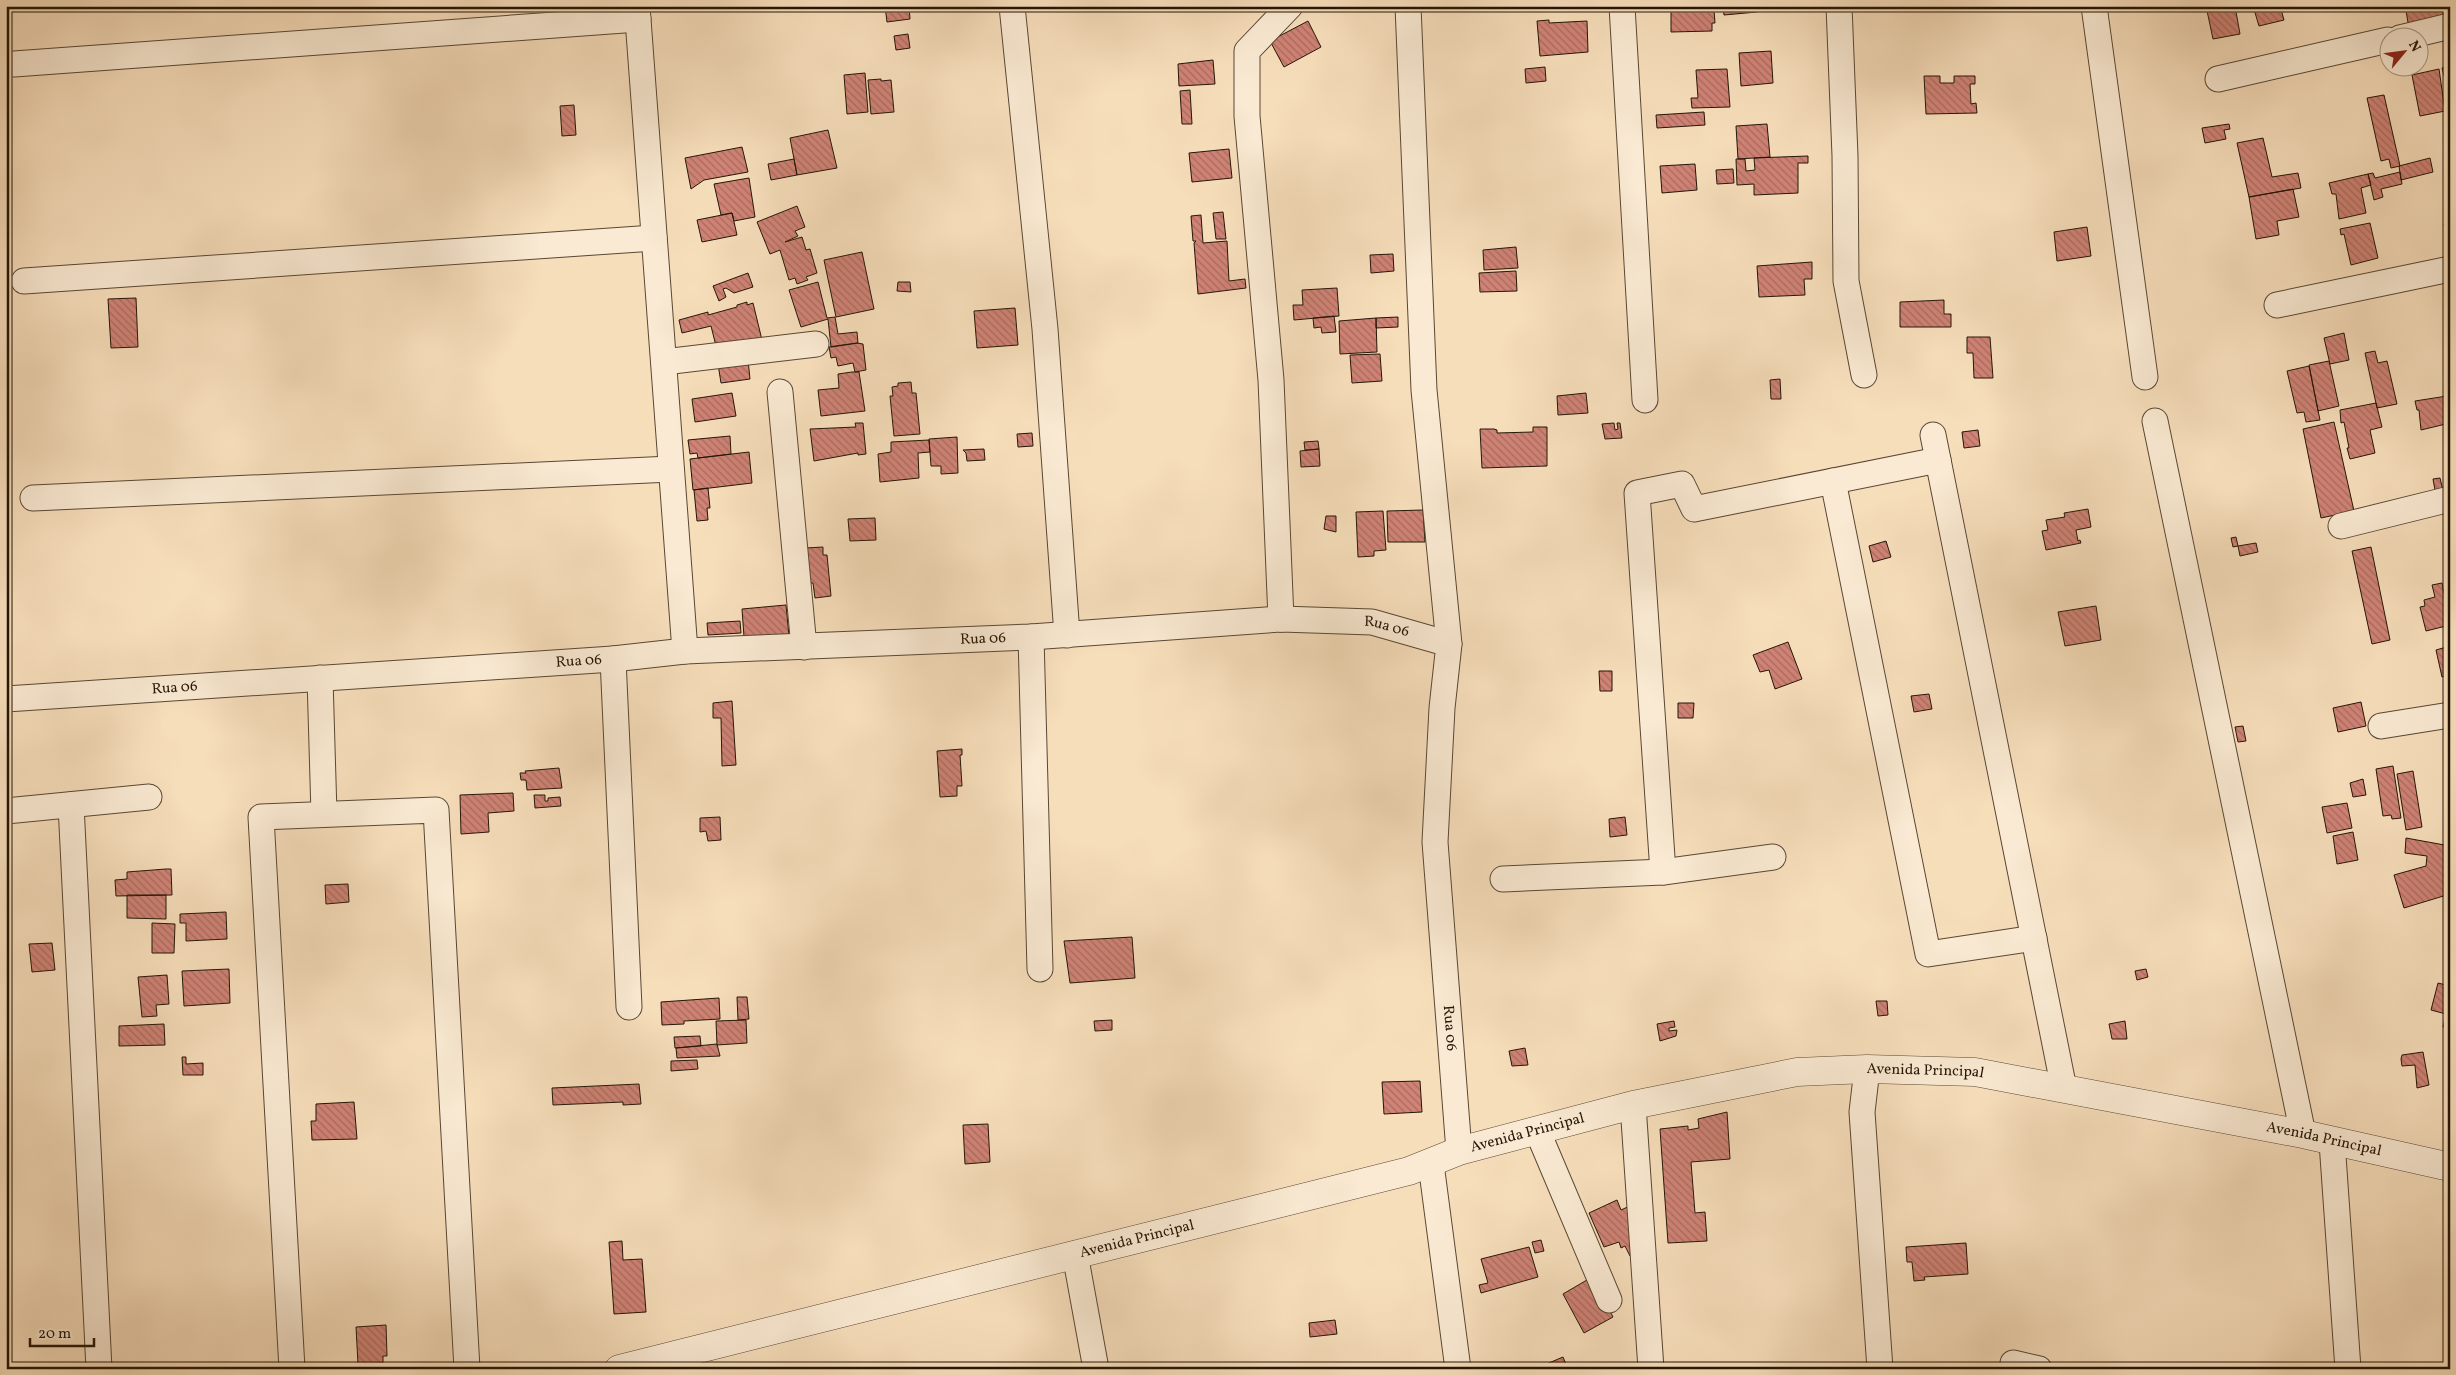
<svg xmlns="http://www.w3.org/2000/svg" width="2456" height="1375" font-family="Vollkorn,serif">
<defs>
<pattern id="building-back-hatch" width="6" height="6" patternUnits="userSpaceOnUse" patternTransform="scale(1.25)"><rect width="6" height="6" fill="#d08376"/><path d="M-1 5l2 2M0 0l6 6M5-1l2 2" fill="none" stroke="#a96a5f"/></pattern>
</defs>
<rect width="100%" height="100%" fill="#f7debb"/>
<filter id="stains"><feTurbulence type="fractalNoise" baseFrequency=".004" numOctaves="4"/><feColorMatrix values="0 0 0 0 .2 0 0 0 0 .09 0 0 0 0 .02 0 0 0 .5 -.17"/></filter>
<radialGradient id="worn" r=".72"><stop offset=".6" stop-color="#630" stop-opacity="0"/><stop offset="1" stop-color="#630" stop-opacity=".3"/></radialGradient>
<path fill="url(#building-back-hatch)" stroke="#241506" d="M885,6H909L910,19L887,22Z
M1723,6H1756L1757,12L1724,15Z
M2206,6H2235L2240,34L2213,39Z
M2253,6H2280L2284,20L2259,26Z
M2414,6H2450V19L2409,28L2406,11L2415,9Z
M1711,7V10H1714L1715,23H1712V31L1671,32V9Z
M1549,20V23L1587,21L1588,52L1540,56L1537,21Z
M1308,21L1321,47L1284,67L1270,41Z
M908,34L910,48L896,50L894,36Z
M1771,51L1773,83L1741,86L1739,53Z
M1213,60L1215,84L1179,86L1178,64Z
M2450,66V79L2445,80L2442,68Z
M1545,67L1546,81L1526,83L1525,69Z
M1727,69L1730,107L1692,108L1691,98H1698L1696,70Z
M2439,69L2445,111L2420,116L2412,75Z
M865,73L868,112L847,114L844,75Z
M1924,76H1940V83H1954V76H1975V84H1970L1971,104L1976,103L1977,113L1926,114Z
M881,79V81L891,80L894,112L871,114L868,80Z
M1190,90L1192,124H1182L1180,91Z
M2384,95L2400,166L2391,168L2389,159L2381,161L2367,98Z
M574,105L576,135L562,136L560,106Z
M1704,112L1705,125L1657,128L1656,115Z
M1767,124L1770,157L1738,159L1736,126Z
M2229,124L2230,129L2224,130L2226,139L2205,143L2202,128Z
M828,130L837,168L797,175L790,138Z
M2263,138L2272,177L2298,173L2301,188L2249,197L2237,143Z
M742,147L748,172L704,180L691,189L685,158Z
M1229,149L1232,178L1192,182L1189,153Z
M1808,156V163H1798V193L1754,195V184L1737,185L1736,159H1745L1746,171L1755,170L1754,158Z
M2430,158L2433,172L2401,180L2399,166Z
M794,159L797,175L771,180L768,164Z
M1695,164L1697,190L1662,193L1660,166Z
M1733,169L1734,183L1717,184L1716,170Z
M2400,172L2402,184L2381,189L2383,197L2374,200L2368,174L2373,173L2375,178Z
M2368,174L2371,185L2361,188L2366,213L2339,219L2336,194H2332L2329,183Z
M749,178L755,217L734,221L732,213L721,215L714,184Z
M2450,187V212L2445,188Z
M2293,189L2299,217L2277,221L2279,235L2256,239L2249,197Z
M797,206L805,227L795,231L798,236L785,242L802,237L806,250L810,249L817,273L806,277L808,280L797,284L795,278L789,280L780,250L770,254L757,222Z
M1223,212L1226,239H1216L1213,213Z
M732,213L737,235L702,242L697,220Z
M1201,215L1203,243L1227,241L1229,281L1245,279L1246,288L1198,294L1194,243L1196,241H1193L1191,216Z
M2370,223L2378,258L2351,265L2344,234L2341,235L2340,229Z
M2450,223V251L2444,224Z
M2087,227L2091,256L2057,261L2054,232Z
M1516,247L1518,268L1484,270L1483,250Z
M862,252L874,309L836,317L824,260Z
M1393,254L1394,271L1371,273L1370,255Z
M1812,262V279H1804L1805,295L1759,297L1757,266Z
M1516,271L1517,291L1480,292L1479,273Z
M748,273L753,287L734,293L726,288L723,289L726,297L719,301L713,286Z
M818,282L827,318L835,317L838,334L857,332L858,343L831,347L828,319L801,327L789,290Z
M898,282H910L911,292L897,291Z
M1337,288L1339,316L1294,320L1293,305H1303L1302,290Z
M136,298L138,347L111,348L108,299Z
M1944,300V314H1951V327H1900V302Z
M747,302V305L753,303L762,340L717,350L711,326L682,333L679,320L708,312V315L737,307V305Z
M1015,308L1018,345L977,348L974,311Z
M1334,316L1336,332L1322,333L1321,327L1314,328L1313,318Z
M1398,317V327L1376,328V318Z
M1376,318L1377,352L1340,354L1339,321Z
M2344,333L2349,360L2330,364L2324,338Z
M1967,337H1990L1993,378H1974L1973,353H1967Z
M857,343L863,344L866,370L855,372L853,363L838,366L836,357L831,358L829,347Z
M2375,351L2378,363L2387,361L2397,404L2377,408L2365,353Z
M1380,354L1382,381L1352,383L1350,355Z
M748,360L750,379L721,383L718,364Z
M2329,361L2339,406L2318,411L2309,365Z
M2309,366L2320,420L2306,422L2304,412L2297,413L2287,371Z
M852,372H859L865,411L821,416L818,390L839,388L838,374Z
M1780,379L1781,399H1771L1770,380Z
M911,382L912,393H916L920,434L894,436L890,396H893L892,387L898,386V383Z
M732,393L736,416L695,422L692,399Z
M1586,393L1588,413L1558,415L1557,396Z
M2447,396L2450,423L2421,430L2419,410H2417L2415,401Z
M2376,403L2382,427L2370,430L2375,453L2350,459L2347,448H2349L2344,422L2341,423L2340,410Z
M2334,422L2354,511L2321,518L2303,429Z
M855,423H863L866,454L858,455V453L814,461L810,429L856,427Z
M1614,423L1615,430L1618,429L1617,423H1620L1622,438L1605,439L1602,424Z
M1533,427H1547V466L1482,468L1480,429H1494L1497,430V433L1533,432Z
M1978,430L1980,446L1964,448L1962,432Z
M1032,433L1033,446L1018,447L1017,434Z
M730,436L731,454L698,458L697,453L690,454L688,440Z
M957,437L958,473L941,474V466H931L929,439Z
M929,440L930,452L918,453L919,478L880,482L878,454L891,452V442Z
M1318,441L1319,449L1305,450L1304,442Z
M984,449L985,460L967,461L966,453L963,450Z
M1319,449L1320,466L1301,467L1300,451Z
M749,452L752,483L693,490L690,459Z
M2440,478L2445,499L2437,501L2433,479Z
M708,488L710,508H707L708,520L697,521L694,490Z
M2088,509L2091,527L2076,530L2078,541L2080,540L2081,543L2046,550L2042,531L2048,530L2046,520L2065,517L2064,513Z
M1423,510L1425,542H1388L1387,511Z
M1383,511L1386,550L1374,551V556L1358,557L1356,512Z
M1326,516H1336V532L1324,529Z
M875,518L876,540L850,541L848,519Z
M2236,537L2238,546L2256,543L2258,552L2240,556L2238,546L2233,547L2231,538Z
M1886,541L1891,557L1873,562L1869,546Z
M823,547V555H827L831,596L815,598L813,583H810L806,548Z
M2371,547L2390,640L2372,644L2352,551Z
M2442,583L2450,625L2426,631L2420,607L2425,606L2424,600L2435,597L2432,585Z
M786,605L789,636L744,637L742,609Z
M2096,606L2101,640L2065,646L2058,612Z
M740,621L741,633L708,635L707,623Z
M1788,642L1802,679L1775,689L1769,670L1760,672L1753,655Z
M2450,646V675L2442,677L2436,650Z
M1599,671H1612V691H1600Z
M1929,694L1932,709L1914,712L1911,696Z
M732,701L736,765L722,766L721,718H713V703Z
M2361,702L2366,726L2338,732L2333,708Z
M1678,703H1694L1693,718H1678Z
M2243,726L2246,741L2238,742L2235,727Z
M962,749V755H960L962,786H957V796L940,797L937,751Z
M2393,766L2401,818L2392,819L2391,815L2383,816L2376,769Z
M559,768L562,788L527,790L526,780H521L520,773H526L525,771Z
M2413,771L2422,827L2406,830L2397,774Z
M2363,779L2366,795L2353,797L2350,783Z
M513,793L514,811L488,813L489,832L461,834L460,795Z
M534,795H545V801H548V798L560,797L561,806L535,808Z
M2347,803L2352,828L2327,833L2322,807Z
M720,817L721,840L708,841L706,831L700,832V818Z
M1625,817L1627,835L1610,837L1609,819Z
M2353,832L2358,860L2337,864L2333,836Z
M2406,838L2450,846V894L2404,908L2394,875L2426,866L2427,856L2405,853Z
M166,869H171L172,895L116,896L115,880L127,879V872Z
M348,884L349,902L326,904L325,885Z
M127,895H166V919L127,918Z
M226,912L227,939L186,941V923H180V914Z
M152,923L175,924L174,953H152Z
M1132,937L1135,978L1070,983L1064,941Z
M52,943L55,970L32,972L29,944Z
M229,969L230,1003L184,1006L182,971Z
M2146,969L2148,977L2137,980L2135,971Z
M167,975L169,1004L156,1005L157,1016L142,1017L138,977Z
M2438,983L2450,986V1028L2443,1027L2446,1014L2431,1010Z
M737,997H747L749,1019L738,1020Z
M719,998L720,1019L684,1021V1024L662,1025L661,1002Z
M1876,1001H1887L1888,1015L1878,1016Z
M746,1020L747,1043L717,1045L716,1021Z
M1112,1020V1030L1095,1031L1094,1021Z
M1674,1021L1675,1027L1669,1028V1031L1677,1030L1676,1036L1660,1041L1657,1024Z
M2125,1021L2127,1039H2112L2109,1024Z
M164,1024L165,1045L119,1046V1026Z
M700,1036L701,1046L675,1048L674,1037Z
M717,1044L720,1056L677,1058L676,1048Z
M1525,1048L1528,1065L1512,1066L1509,1051Z
M2423,1052L2429,1085L2417,1088L2415,1065L2402,1066L2401,1059L2402,1055Z
M182,1057H186V1064L203,1063V1075H183Z
M697,1060L698,1069L671,1071V1061Z
M1420,1081L1422,1112L1384,1114L1382,1082Z
M639,1084L641,1104L623,1105V1102L553,1105L552,1088Z
M354,1102L357,1139L312,1140L311,1121H316V1104Z
M1727,1112L1730,1159L1691,1162L1695,1213L1705,1212L1707,1241L1668,1243L1660,1129L1688,1126V1130L1699,1128L1698,1119Z
M988,1124L990,1162L965,1164L963,1125Z
M1617,1200L1621,1210L1634,1204L1636,1253L1630,1256L1625,1246L1621,1248L1619,1242L1604,1247L1589,1213Z
M1541,1240L1544,1251L1535,1253L1532,1242Z
M622,1241L623,1260L642,1259L646,1312L614,1314L609,1242Z
M1966,1243L1968,1274L1924,1277L1925,1280L1914,1281L1912,1262H1907L1906,1247Z
M1529,1247L1538,1277L1481,1293L1479,1285L1488,1283L1481,1259Z
M1592,1277L1613,1317L1584,1333L1563,1294Z
M1335,1320L1337,1334L1310,1337L1309,1323Z
M386,1325L387,1356H383V1363L358,1364L356,1327Z
M1563,1357L1568,1369H1536L1544,1365Z"/>
<g fill="none" stroke-linecap="round" stroke-linejoin="round">
<g stroke="#594733" stroke-width="27">
<g id="minor">
<path d="M637,6L685,651"/>
<path d="M1012,6L1045,329L1067,635"/>
<path d="M1408,6L1424,390L1449,644"/>
<path d="M1622,6L1645,400"/>
<path d="M1839,6L1845,156L1846,281L1864,375"/>
<path d="M2094,6L2145,377"/>
<path d="M2400,38L2450,26"/>
<path d="M14,64L638,19"/>
<path d="M2218,79L2388,40"/>
<path d="M24,281L654,238"/>
<path d="M2277,305L2450,269"/>
<path d="M664,362L816,344"/>
<path d="M780,392L804,647"/>
<path d="M2155,421L2303,1134"/>
<path d="M1933,435L2064,1089"/>
<path d="M1833,481L1928,954L2034,938"/>
<path d="M33,498L671,469"/>
<path d="M2341,526L2450,499"/>
<path d="M1281,619L1271,380L1247,116V51L1290,6"/>
<path d="M1031,637L1040,969"/>
<path d="M613,659L629,1007"/>
<path d="M320,678L324,814"/>
<path id="s1" d="M6,699L613,659L685,651L1031,637L1281,619L1372,622L1449,644L1442,708L1435,842L1459,1151"/>
<path d="M2381,726L2450,715"/>
<path d="M71,805L99,1369"/>
<path d="M6,811L149,797"/>
<path d="M1663,872L1637,493L1682,484L1694,509L1938,460"/>
<path d="M1503,879L1663,872L1773,857"/>
<path d="M1867,1069L1862,1112L1880,1369"/>
<path d="M1633,1105L1651,1369"/>
<path d="M1537,1130L1609,1300"/>
<path d="M2332,1142L2348,1369"/>
<path d="M1431,1164L1458,1369"/>
<path d="M1075,1254L1096,1369"/>
<path d="M2013,1363L2039,1369"/>
<path d="M292,1369L261,817L436,810L467,1369"/>
</g>
</g>
<g stroke="#594733" stroke-width="29">
<g id="tertiary">
<path id="s2" d="M619,1369L1409,1171L1459,1151L1633,1105L1797,1072L1867,1069L1975,1072L2303,1134L2450,1167"/>
</g>
</g>
<use href="#minor" stroke="#faead3" stroke-width="25"/>
<use href="#tertiary" stroke="#faead3" stroke-width="28"/>
</g>
<g text-anchor="middle" dominant-baseline="central" stroke-width="5" stroke-linejoin="round" paint-order="stroke">
<g font-size="15" fill="#241506" stroke="#faead3">
<text stroke="none"><textPath href="#s1" startOffset="1384">Rua 06</textPath></text>
<text stroke="none"><textPath href="#s1" startOffset="979">Rua 06</textPath></text>
<text stroke="none"><textPath href="#s1" startOffset="574">Rua 06</textPath></text>
<text stroke="none"><textPath href="#s1" startOffset="169">Rua 06</textPath></text>
<text stroke="none"><textPath href="#s1" startOffset="1834">Rua 06</textPath></text>
<text stroke="none"><textPath href="#s2" startOffset="1344">Avenida Principal</textPath></text>
<text stroke="none"><textPath href="#s2" startOffset="939">Avenida Principal</textPath></text>
<text stroke="none"><textPath href="#s2" startOffset="1749">Avenida Principal</textPath></text>
<text stroke="none"><textPath href="#s2" startOffset="534">Avenida Principal</textPath></text>
</g>
</g>
<rect width="2456" height="1375" fill="none" stroke="#f7debb" stroke-width="25"/>
<rect x="8" y="8" width="2441" height="1360" fill="none" stroke="#241506" stroke-width="2.5"/>
<rect x="12" y="12" width="2431" height="1350" fill="none" stroke="#241506"/>
<g transform="translate(2404 52) rotate(61)"><circle r="24" fill="#faead3" stroke="#a49581"/>
<path d="M0-4L9 19L0 12L-9 19Z" fill="#8f2418"/>
<text y="-8" font-size="14" font-weight="bold" text-anchor="middle" fill="#241506">N</text>
</g>
<path d="M30 1338v8h64v-8" fill="none" stroke="#241506" stroke-width="2.5"/>
<text x="38" y="1338" font-size="15" fill="#241506" stroke="#faead3" stroke-width="4" paint-order="stroke">20 m</text>
<rect width="100%" height="100%" filter="url(#stains)"/>
<rect width="100%" height="100%" fill="url(#worn)"/>
</svg>
